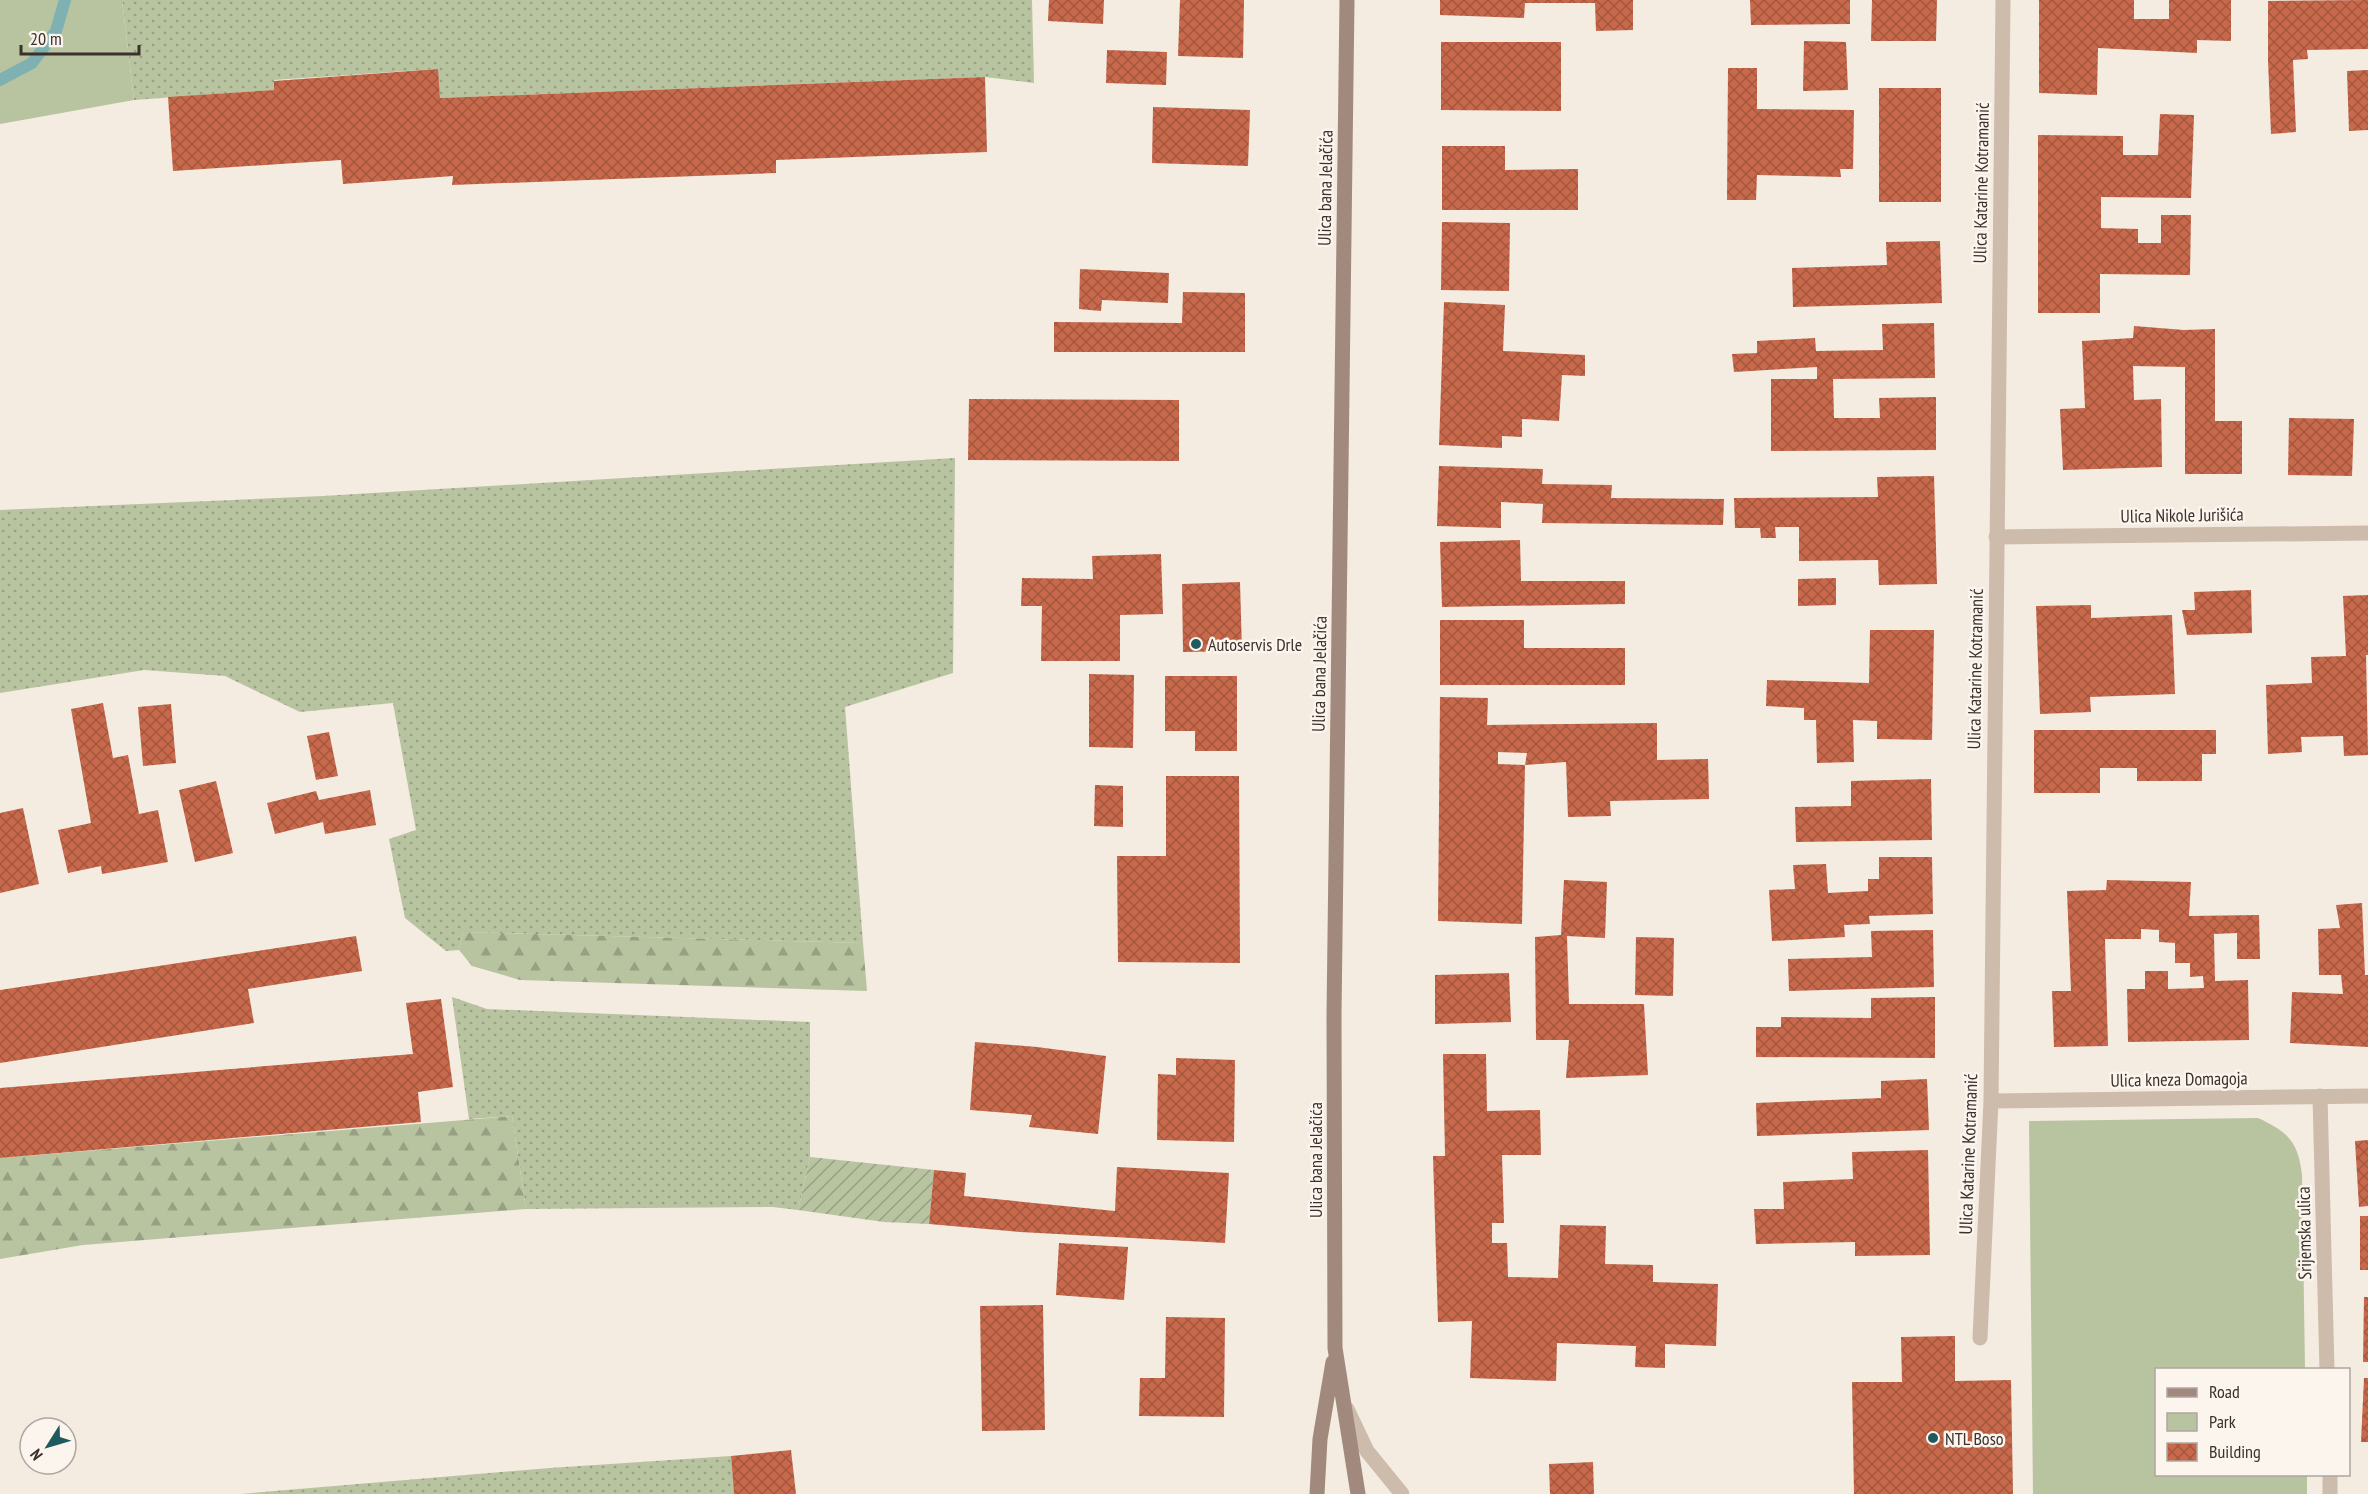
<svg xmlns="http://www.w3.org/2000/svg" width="2368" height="1494" font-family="'PT Sans Narrow',sans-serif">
<defs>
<pattern id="grass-dots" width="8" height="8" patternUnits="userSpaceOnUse" patternTransform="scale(1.5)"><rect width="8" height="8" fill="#b8c4a0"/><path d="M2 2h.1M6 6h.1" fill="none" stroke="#97a083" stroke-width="1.8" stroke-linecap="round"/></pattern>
<pattern id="forest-firs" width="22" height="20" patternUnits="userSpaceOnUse" patternTransform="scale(1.5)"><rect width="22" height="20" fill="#b8c4a0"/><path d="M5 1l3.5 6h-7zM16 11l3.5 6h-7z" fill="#97a083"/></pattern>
<pattern id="garden-furrows" width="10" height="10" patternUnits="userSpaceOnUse" patternTransform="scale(1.5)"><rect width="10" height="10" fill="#b8c4a0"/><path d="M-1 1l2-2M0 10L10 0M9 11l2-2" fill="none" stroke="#97a083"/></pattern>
<pattern id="building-cross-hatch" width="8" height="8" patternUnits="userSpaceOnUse" patternTransform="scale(1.5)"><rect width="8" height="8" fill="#c8694b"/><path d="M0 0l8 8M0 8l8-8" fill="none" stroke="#a4573f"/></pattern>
</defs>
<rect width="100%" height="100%" fill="#f4ebe1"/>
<path fill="url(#grass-dots)" d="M122,0H1032L1034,83L985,77L440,98L437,69L274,80V90L134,100Z
M955,458L953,673L845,707L863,943L463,932L459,950L446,951L405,918L389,839L416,830L393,703L300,712L225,676L144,670L0,693V510L323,496Z
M452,997L487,1009L810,1022V1157L798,1210L773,1207L526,1209L512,1116L469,1119Z
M731,1456L734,1494H240L550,1468Z"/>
<path fill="url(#forest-firs)" d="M463,932L863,943L867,991L520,980L472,966L459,950Z
M512,1116L526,1209L83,1245L0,1259V1158Z"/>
<path fill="#b8c4a0" d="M0,0H122L134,100L0,124Z
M2258,1118C2288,1132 2298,1141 2302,1175L2305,1369L2156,1370V1474L2307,1475V1494H2033L2029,1121Z"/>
<path fill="url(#garden-furrows)" d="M810,1157L934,1170L929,1224L884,1222L798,1210Z"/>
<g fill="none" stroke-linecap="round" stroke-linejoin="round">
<path stroke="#7fb0b2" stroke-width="12" d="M0,80L32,63L56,31L65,0"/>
</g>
<path fill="url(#building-cross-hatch)" d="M1049,0H1104L1103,24L1048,21Z
M1180,0H1244L1243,58L1178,56Z
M1440,0H1633V30L1596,31L1595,3H1525L1524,18L1440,15Z
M1750,0H1850V24L1751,25Z
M1872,0H1937L1936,41H1871Z
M2039,0H2134V19H2169V0H2231V41L2197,40V53L2098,48L2097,95L2039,93Z
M2368,0V49L2307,50L2308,59L2293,60L2296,132L2271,134L2268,60V1Z
M1804,41L1846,42L1848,90L1803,91Z
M1441,42H1561V111L1441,110Z
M1107,50L1167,52L1166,85L1106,83Z
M1728,68H1757V109L1854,110L1853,169H1840L1841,177L1757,175L1756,200H1727Z
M438,69L440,98L985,77L987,152L776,160V173L452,185L453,176L343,184L341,160L173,171L168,97L274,90V81Z
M2368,70V130L2349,131L2347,71Z
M1879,88H1941V202H1879Z
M1153,107L1250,110L1248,166L1152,163Z
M2160,114L2194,115L2191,198L2101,197V228L2138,229V243H2161V215H2191L2190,275L2100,274V313H2038V135L2123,136V155H2158Z
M1442,146H1505V170L1578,169V210H1442Z
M1442,222L1510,223L1509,291L1441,290Z
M1940,241L1942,303L1793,307L1792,268L1887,265L1886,242Z
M1080,269L1169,273L1168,303L1102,300L1101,311L1079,309Z
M1183,292L1245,293V352H1054V322L1182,323Z
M1444,302L1505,305L1503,351L1585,355V376L1562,375L1559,421L1522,419V437L1502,436V448L1439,445Z
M1934,323L1935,378L1833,379L1834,418H1880L1879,398L1936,397V450L1771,451V379H1817V367L1734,372L1732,354L1757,353V341L1815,338L1816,351L1883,350L1882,324Z
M2134,326L2184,330L2215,329V421H2242V474H2185V367L2133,366L2134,400L2161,399L2162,467L2063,470L2060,409L2085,408L2082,341L2133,338Z
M969,399L1179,400V461L968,460Z
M2289,418L2354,419L2352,476L2288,475Z
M1439,466L1543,469L1542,484L1612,485L1611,498L1724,499L1723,525L1542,523L1543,504L1501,502V528L1437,526Z
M1934,476L1937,584L1879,585L1878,560L1799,561V527H1775L1776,538H1761L1760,528H1735L1734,498L1878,497L1877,477Z
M1520,540L1521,581H1625V604L1442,607L1440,542Z
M1161,554L1163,614L1120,615V661H1041L1042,606H1021L1022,578L1093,579L1092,556Z
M1836,578V605L1798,606V579Z
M1240,582L1242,651L1183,652L1182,584Z
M2251,590L2252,633L2187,635L2182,610H2195L2194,592Z
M2368,595V655H2366L2368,755L2344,756L2343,736L2301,737L2302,752L2268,754L2266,685L2312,683L2311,657L2346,656L2343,596Z
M2091,605V618L2172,615L2175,694L2090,697L2091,712L2040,714L2036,606Z
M1440,620H1524V648H1625V685H1440Z
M1870,630H1934L1932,740L1877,739V721L1853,720L1854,762L1817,763L1816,720H1804V708L1766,706L1767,680L1869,683Z
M1089,674L1134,675L1133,748L1089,747Z
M1165,676H1237V751H1195V731H1165Z
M1440,697L1488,698L1487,725L1657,723V760L1708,759L1709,799L1610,801L1611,816L1568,817L1566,762L1525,765L1527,753L1498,752V764L1525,765L1522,924L1438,921Z
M103,703L113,758L128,755L139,814L158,810L168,862L102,874L101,866L68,873L58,830L91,823L71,709Z
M171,704L176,763L143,766L138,707Z
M2034,730H2216V754H2202V781H2137V768H2100V793H2034Z
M329,732L338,776L316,780L307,736Z
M1166,776H1239L1240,963L1118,962L1117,856H1166Z
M1931,779L1932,840L1796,842L1795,807L1851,806V781Z
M216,781L233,853L195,862L179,790Z
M1095,785L1123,786V827L1094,826Z
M370,790L376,825L325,834L323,822L275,834L267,803L316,791L319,800Z
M23,808L39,884L0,893V813Z
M1879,857H1932L1933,914L1869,916L1870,924L1844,925L1845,937L1772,941L1769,890L1795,889L1793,865L1826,864L1828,893L1868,891V879H1879Z
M1564,880L1607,882L1605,938L1567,936L1569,1004H1644L1648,1075L1566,1078L1569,1040H1536L1535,937L1561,935Z
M2107,880L2191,882L2189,916L2259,915L2260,959H2237V933L2214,934L2215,981L2248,980L2249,1040L2128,1042L2127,989H2145V971H2168V989L2204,988L2203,976L2190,977V963H2175V943L2159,942V930L2141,929V939H2105L2108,1046L2054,1047L2052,991H2071L2067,891L2106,890Z
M2362,903L2365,975H2368V1047L2290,1043L2292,992L2343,994L2341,975H2319L2318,929L2340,928L2336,905Z
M1933,930L1934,987L1789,991L1788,959L1872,957L1871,931Z
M356,936L362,971L248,989L254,1023L0,1063V990Z
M1636,937L1674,938L1673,996L1635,995Z
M1509,973L1511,1022L1435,1024V975Z
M1935,997V1058L1756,1057V1027H1781V1017L1871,1018V998Z
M441,999L453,1087L418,1092L421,1122L0,1158V1088L413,1054L406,1003Z
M975,1042L1037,1047L1106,1056L1098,1134L1029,1127L1032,1115L970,1110Z
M1443,1054H1486L1487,1111L1540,1110L1541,1155H1502L1504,1223H1492V1243H1507L1508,1277L1558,1278L1560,1225L1606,1226L1605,1264L1653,1265V1282L1718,1284L1716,1346L1665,1344V1368L1635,1367L1636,1346L1557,1343L1556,1381L1470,1378L1472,1321L1438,1322L1433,1156H1445Z
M1176,1058L1235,1060L1234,1142L1157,1140L1158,1074L1176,1075Z
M1927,1079L1929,1130L1757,1136L1756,1103L1881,1098V1081Z
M2368,1140V1206L2359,1207L2355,1141Z
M1928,1150L1930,1255L1855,1256V1242L1756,1244L1754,1209H1784L1783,1182L1853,1179L1852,1152Z
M1117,1167L1229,1173L1225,1243L1020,1232L929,1224L934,1170L966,1173L964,1196L1115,1211Z
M2360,1216H2368V1270H2360Z
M1059,1243L1128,1247L1124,1300L1056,1295Z
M2364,1297H2368V1362H2363Z
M1043,1305L1045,1430L982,1431L980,1306Z
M1166,1317L1225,1318L1224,1417L1139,1416L1140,1378H1165Z
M1955,1336V1381L2011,1380L2013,1494H1854L1852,1382H1902L1901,1337Z
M2364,1378H2368V1442H2361Z
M791,1450L796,1494H734L731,1456Z
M1593,1462L1594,1494H1550L1549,1464Z"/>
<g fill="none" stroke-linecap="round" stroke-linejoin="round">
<path stroke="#cdbbac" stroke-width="15" d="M1347,1409L1367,1451L1402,1494"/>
<path stroke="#cdbbac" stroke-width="15" d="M1996,537L2368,533
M2320,1096L2327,1370
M1991,1101L2368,1096
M1980,1338L1991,1101L2003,0
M2330,1474V1494"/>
<path stroke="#a18a7d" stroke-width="15" d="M1347,0L1334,1015L1335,1348L1358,1494
M1317,1494L1320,1439L1333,1362"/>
</g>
<g fill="#1f5a5e" stroke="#fbf5ee" stroke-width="2">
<circle cx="1196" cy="644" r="6"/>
<circle cx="1933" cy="1438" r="6"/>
</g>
<g text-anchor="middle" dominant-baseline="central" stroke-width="5" stroke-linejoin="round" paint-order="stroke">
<g font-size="18" fill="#3b302b" stroke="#fbf5ee">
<text transform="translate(1981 183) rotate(-89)">Ulica Katarine Kotramanić</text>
<text transform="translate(1325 188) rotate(-89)">Ulica bana Jelačića</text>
<text transform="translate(2182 515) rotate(-1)">Ulica Nikole Jurišića</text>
<text transform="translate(1975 669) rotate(-89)">Ulica Katarine Kotramanić</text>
<text transform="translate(1319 674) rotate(-89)">Ulica bana Jelačića</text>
<text transform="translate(2179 1079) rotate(-1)">Ulica kneza Domagoja</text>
<text transform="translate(1968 1154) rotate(-88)">Ulica Katarine Kotramanić</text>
<text transform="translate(1315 1160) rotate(-90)">Ulica bana Jelačića</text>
<text transform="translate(2304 1233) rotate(-91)">Srijemska ulica</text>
</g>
<g font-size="18" fill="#3b302b" stroke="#fbf5ee" text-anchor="start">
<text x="1208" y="644">Autoservis Drle</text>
<text x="1945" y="1438">NTL Boso</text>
</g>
</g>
<rect x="2155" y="1368" width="195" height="108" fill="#fbf5ee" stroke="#aea6a0" stroke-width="1.5"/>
<rect x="2167" y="1388" width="30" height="9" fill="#a18a7d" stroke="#aea6a0" stroke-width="1.5"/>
<text x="2209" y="1398" font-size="18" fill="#3b302b">Road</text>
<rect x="2167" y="1413" width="30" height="18" fill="#b8c4a0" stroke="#aea6a0" stroke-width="1.5"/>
<text x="2209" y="1428" font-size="18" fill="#3b302b">Park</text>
<rect x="2167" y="1443" width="30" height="18" fill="url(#building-cross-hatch)" stroke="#aea6a0" stroke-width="1.5"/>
<text x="2209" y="1458" font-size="18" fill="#3b302b">Building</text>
<g transform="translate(48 1446) rotate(233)"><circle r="28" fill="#fbf5ee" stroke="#aea6a0" stroke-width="1.5"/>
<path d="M0-4.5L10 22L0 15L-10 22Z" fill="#1f5a5e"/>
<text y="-9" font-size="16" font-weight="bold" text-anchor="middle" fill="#3b302b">N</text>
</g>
<path d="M21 45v9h118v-9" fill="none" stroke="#3b302b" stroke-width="3"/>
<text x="30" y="45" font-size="18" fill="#3b302b" stroke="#fbf5ee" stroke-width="4.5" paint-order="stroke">20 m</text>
</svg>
